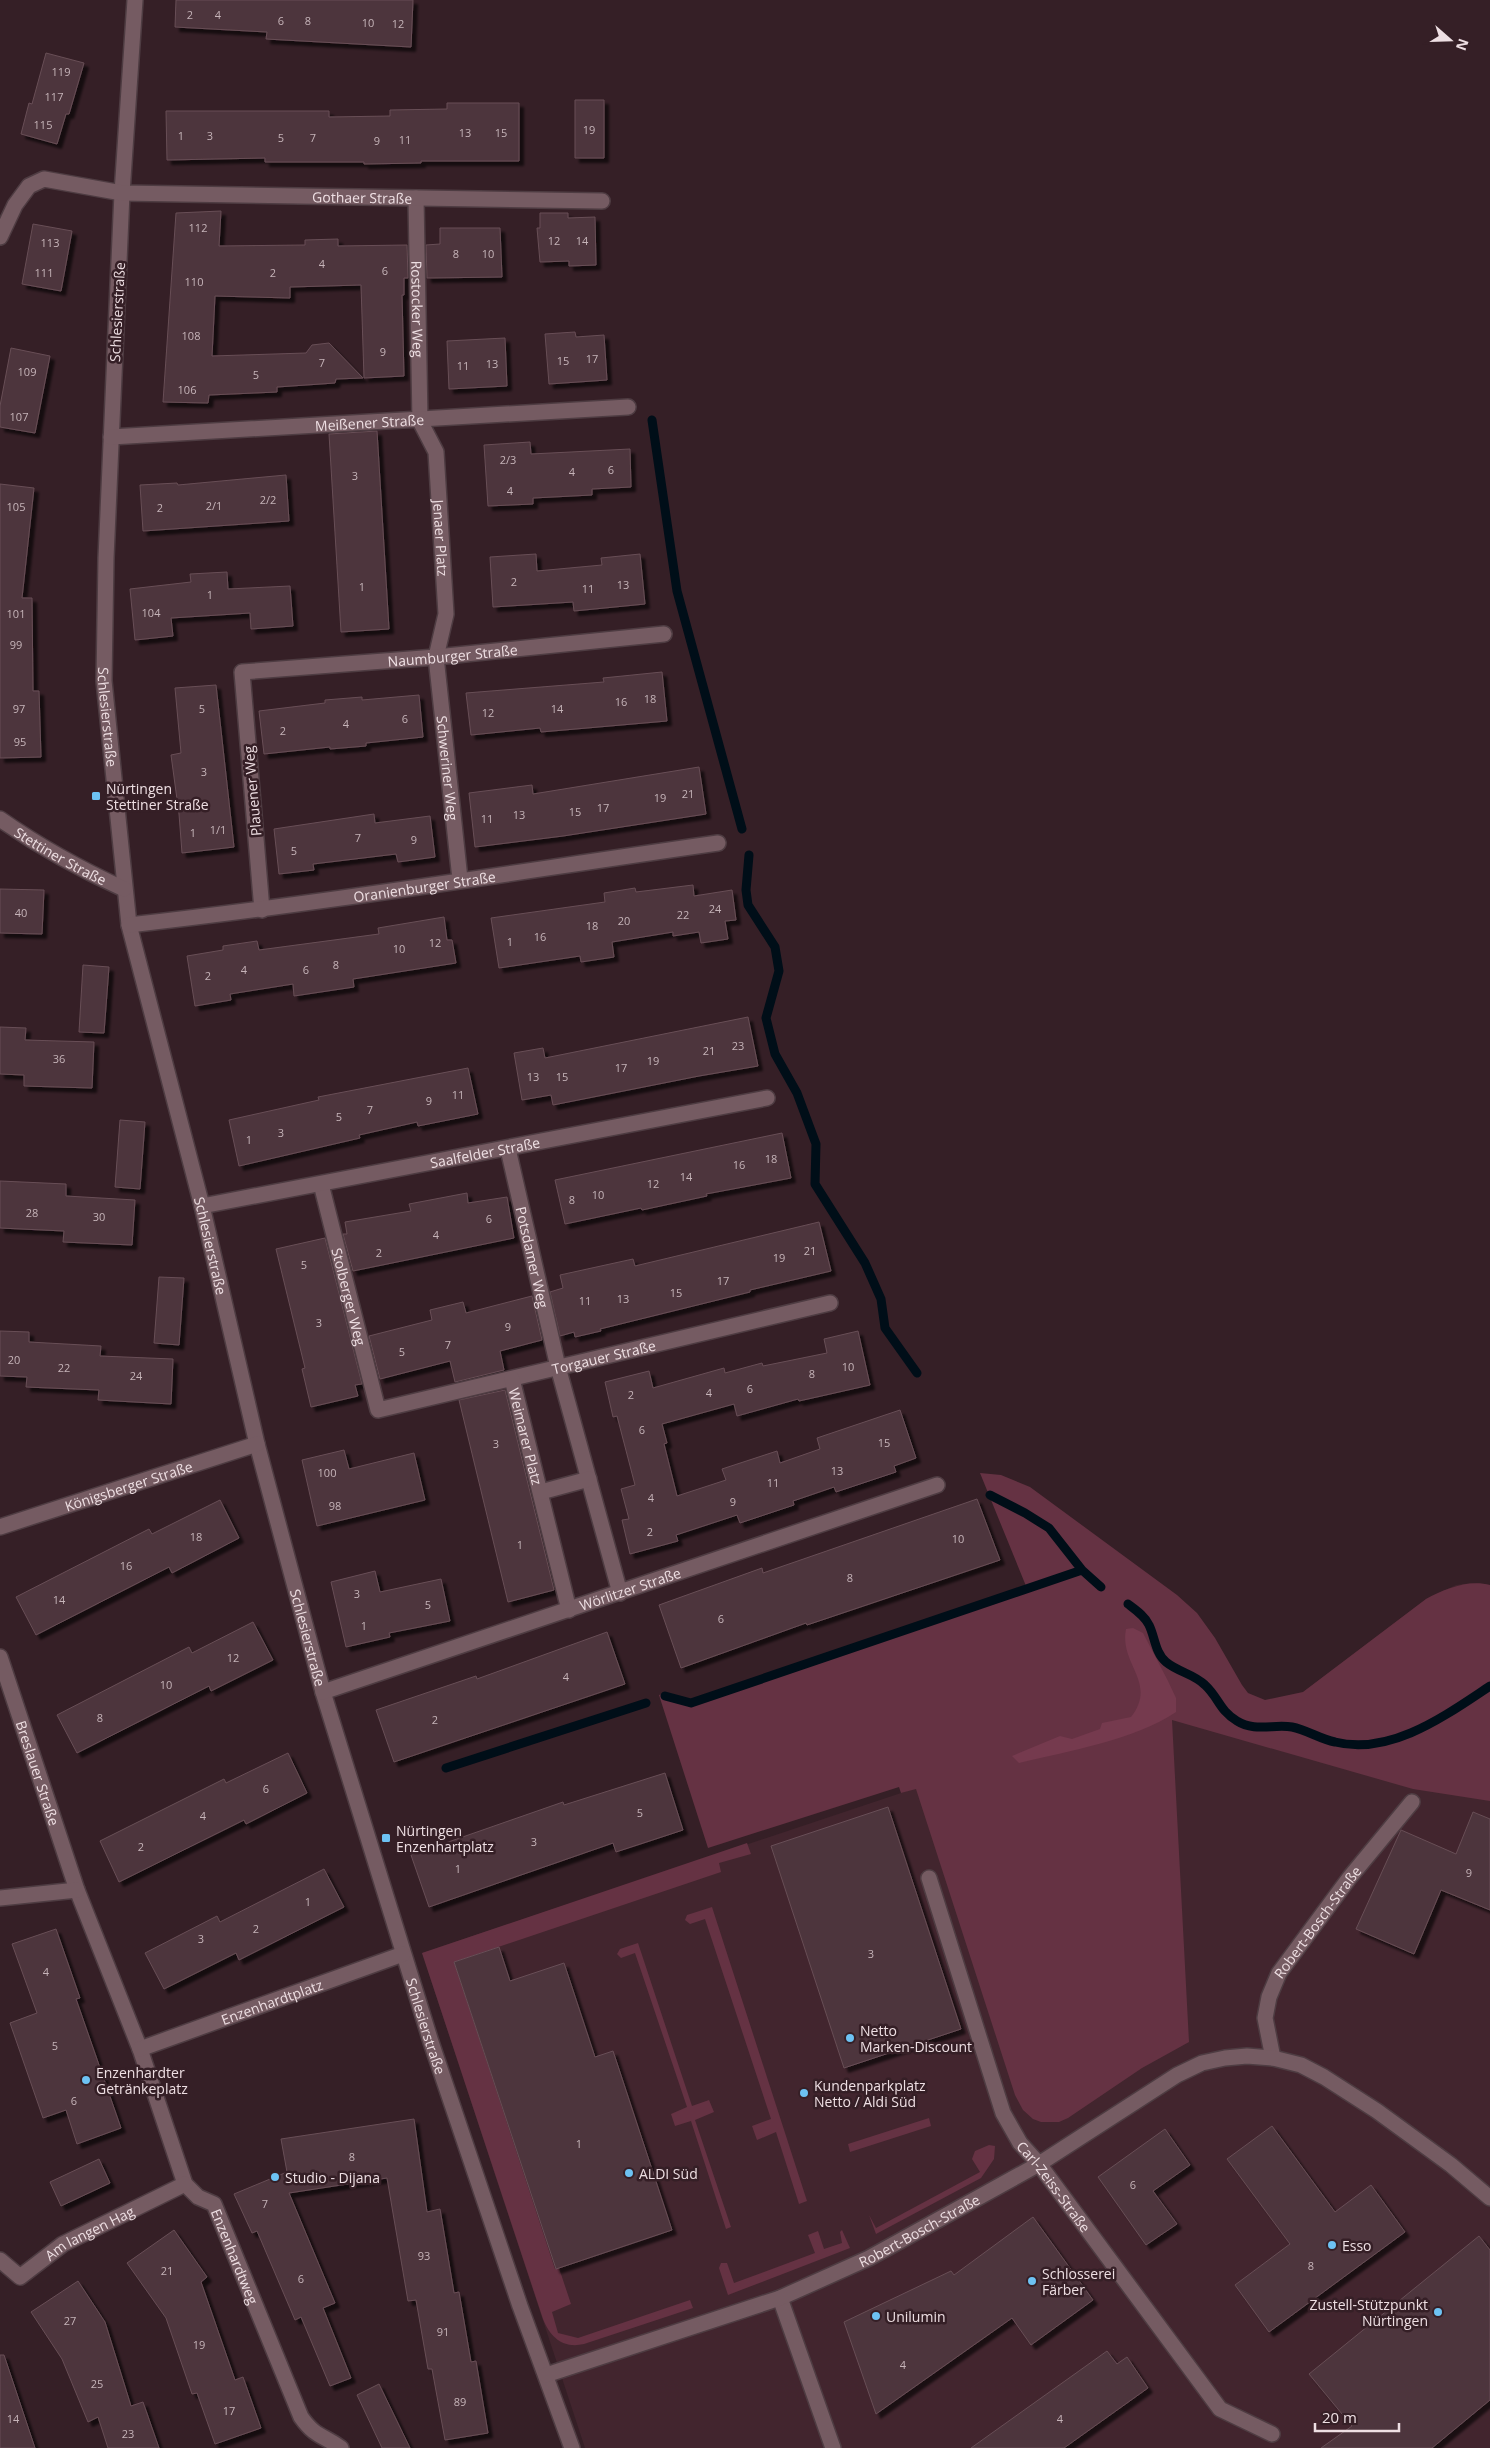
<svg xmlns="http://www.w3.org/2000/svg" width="1490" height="2448" font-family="'Open Sans',sans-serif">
<defs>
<filter id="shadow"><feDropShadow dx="4.5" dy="4.5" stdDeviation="1" flood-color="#0009"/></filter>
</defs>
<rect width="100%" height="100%" fill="#351f26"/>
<path fill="#42252e" d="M1472,1583L1490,1585V2448H585L422,1953L910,1790L1172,1719L1277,1705L1303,1692L1426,1599L1456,1585Z"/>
<path fill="#653243" d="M980,1473L1001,1475L1030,1487L1177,1595L1197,1613L1215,1638L1242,1685L1248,1693L1265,1700L1303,1692L1426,1599C1444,1589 1469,1579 1490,1585V1801L1413,1789L1172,1720L1189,2042L1142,2068L1068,2118L1059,2122H1041L1033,2119L1023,2110L1015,2095L916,1789L901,1793L899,1787L708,1848L659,1695L667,1693L691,1702L1026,1586Z
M747,1843L751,1854L719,1863L721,1872L454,1962L555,2269L559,2268L571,2304L552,2312L558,2333L578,2338L690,2300L693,2308L584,2344C563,2349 550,2337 543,2319L422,1953Z
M712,1907L807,2201L799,2204L776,2132L757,2140L752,2126L771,2119L705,1919L690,1924L685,1920L687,1915Z
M638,1943L692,2106L709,2100L714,2112L695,2120L731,2227L726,2229L691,2121L675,2126L671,2114L687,2107L635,1953L621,1958L617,1954L620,1949Z
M929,2118L931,2126L850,2152L848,2144Z
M989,2145L995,2146L994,2159L981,2178L876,2234L869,2215L876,2228L980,2172L972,2159L975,2151Z
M842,2230L850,2248L728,2295L719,2268L721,2263H727L734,2283L815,2253L808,2235L818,2231L824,2249L842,2243L840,2232Z"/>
<path fill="#753a4e" d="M1133,1628L1143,1633L1168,1681L1176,1698V1712C1135,1740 1068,1751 1019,1763L1012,1756L1060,1736L1072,1739L1100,1729L1102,1723L1131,1717C1158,1682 1119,1665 1126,1629Z"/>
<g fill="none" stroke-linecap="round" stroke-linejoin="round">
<path stroke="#000e18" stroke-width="9" d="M652,420L677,591L742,829
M749,855L746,890L748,905L775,947L779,971L766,1018L775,1054L797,1093L816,1144L815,1184L865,1263L881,1299L885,1328L917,1373
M990,1495L1025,1513L1049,1528L1082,1570
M1128,1604C1136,1610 1145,1616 1149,1625C1155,1637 1155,1653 1166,1662C1178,1672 1194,1674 1205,1685C1219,1698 1219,1710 1237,1721C1254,1732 1274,1724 1292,1727C1307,1730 1320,1739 1335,1742C1391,1756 1446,1715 1490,1686
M665,1696L691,1703L1082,1570L1101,1587
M446,1768L646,1703"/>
</g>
<path fill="#4d353c" stroke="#684e56" filter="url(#shadow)" d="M176,0H413L411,47L266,39L267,32L175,27Z
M46,53L84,63L69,114H66L57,144L21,134L29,103L32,104Z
M575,100H604V158H575Z
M447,103H519V161H421V163L364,164V162H265V158L167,160L166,111H329V117L390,116V110L447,109Z
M221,211L219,246L305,245V240L338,239V246L407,245L408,278H404V295H402L404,376L364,378L361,285L290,287V298L215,296L212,356L306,353L312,345L329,343L363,378L336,379L335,383L277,387V392L209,395L208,403L163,402L176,213Z
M540,213H568V218L595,217L596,265L569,266V261L540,262L537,228H540Z
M33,224L72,231L61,291L22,284Z
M440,228H500L502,277L427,278L426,245L440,244Z
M575,332L576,337L604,335L607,380L549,384L545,334Z
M505,338L507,386L449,389L447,341Z
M11,348L50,356L35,433L0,427V406Z
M377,431L389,629L341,632L329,434Z
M530,442L531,454L630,449L631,487L592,489V495L533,498V504L488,506L484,445Z
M286,475L289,521L143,531L140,485L177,483L178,485Z
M0,484L34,488L22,598H32L33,691H39L41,757L0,758Z
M536,554L537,571L602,565L601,558L640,554L645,604L574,611L573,602L493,607L490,557Z
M227,572L228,589L290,586L293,626L251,629L250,613L171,618L173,636L135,640L130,589L191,582L190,574Z
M662,672L667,721L541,732L540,728L471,735L466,693L604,682L603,678Z
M216,685L234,847L182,853L179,814L171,755L181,753L175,688Z
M419,695L423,737L366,743V746L330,749V747L264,754L259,711L325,703V700L362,697V700Z
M699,767L706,814L563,836L475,847L469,793L532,785L533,794Z
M374,814L375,823L430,816L435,857L398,862L396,854L313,864L314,870L279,874L274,829Z
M693,885L694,896L732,890L736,920L725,921L728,939L701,943L699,932L673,936V932L612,942L614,957L581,962L580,956L499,968L491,918L605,902L604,893L635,888L636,892Z
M0,889L44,890L42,934L0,933Z
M444,917L447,940H452L456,963L353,979L354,987L294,996L293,984L230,994L231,1000L195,1006L187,956L223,950V946L257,941L259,950L379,934L378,928Z
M83,965L109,967L104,1033L79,1032Z
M748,1017L758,1066L699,1076L553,1105L551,1095L522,1100L514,1053L543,1048L545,1058Z
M0,1027L26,1028L25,1040L94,1042L92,1088L24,1086V1075L0,1074Z
M468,1068L478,1114L418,1126L417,1122L359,1135L360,1138L239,1166L229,1120L319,1100L318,1097Z
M120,1120L145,1122L140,1189L115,1187Z
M782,1133L791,1178L706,1194L707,1196L642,1210L641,1208L565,1224L555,1180Z
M0,1181L66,1184V1196L135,1200L132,1245L63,1242L64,1231L0,1228Z
M467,1193L468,1203L507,1197L514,1238L353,1271L343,1234H347L345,1222L411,1211L409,1204Z
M819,1222L831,1271L750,1290V1292L600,1329L601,1331L575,1337L574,1332L560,1336L550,1292L563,1288L560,1275L633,1259L635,1266Z
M325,1238L362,1384L355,1385L358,1396L311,1407L302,1369L305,1368L276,1249Z
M159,1277L184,1278L179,1345L154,1343Z
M532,1296L542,1340L500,1351L504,1370L455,1382L450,1361L380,1379L369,1336L432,1320L430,1310L463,1302L466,1313Z
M0,1331L29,1332V1342L101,1346L100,1356L173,1359L171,1404L98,1400L99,1390L26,1387L27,1377L0,1376Z
M858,1331L870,1385L799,1401L798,1399L737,1416L734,1404L662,1424L667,1443L664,1444L677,1496L726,1480L722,1469L777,1451L780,1463L820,1449L817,1438L900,1410L916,1458L894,1466L896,1472L836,1492L834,1487L793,1501L794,1505L740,1523L737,1515L676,1535L678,1541L630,1554L622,1520L629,1519L621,1489L635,1485L617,1416L613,1417L605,1382L649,1371L653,1388L724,1368L725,1373L762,1363L763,1366L827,1353L824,1339Z
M505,1390L554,1590L508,1602L459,1400Z
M344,1450L349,1469L414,1453L425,1500L317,1526L302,1460Z
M977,1499L1000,1560L807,1625L806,1623L681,1668L659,1605L762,1568L763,1573Z
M220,1500L239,1538L172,1573L169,1567L36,1635L16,1597L149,1529L152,1534Z
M375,1571L380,1592L441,1579L450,1621L389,1633L390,1637L346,1647L331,1582Z
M253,1622L273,1660L211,1691L209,1686L77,1753L57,1715L189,1647L192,1653Z
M607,1632L625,1684L394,1762L376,1710L476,1676L477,1679Z
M288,1753L307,1793L246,1824L244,1820L119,1882L100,1841L224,1779L226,1783Z
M665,1773L683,1830L616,1852L613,1843L429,1907L411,1855L563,1802L564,1805Z
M888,1807L961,2029L844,2068L771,1846Z
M1473,1812L1490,1819V1910L1441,1890L1414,1954L1356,1929L1401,1830L1456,1854Z
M324,1869L344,1907L239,1960L236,1953L164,1989L145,1953L217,1916L220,1922Z
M56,1929L80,1998L76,1999L121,2128L77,2144L66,2110L43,2118L10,2023L37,2013L12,1944Z
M499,1947L510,1981L564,1963L595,2057L613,2051L672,2230L556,2269L454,1962Z
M414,2119L427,2212L440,2209L454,2293L459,2292L471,2362L476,2361L488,2433L445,2440L432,2369H428L416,2300L408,2301L387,2178L289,2193L335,2303L323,2308L351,2378L330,2386L301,2317L295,2320L257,2231L252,2233L234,2194L287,2172L281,2139Z
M1272,2126L1335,2212L1371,2185L1405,2232L1269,2332L1235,2285L1290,2244L1227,2159Z
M1165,2129L1190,2165L1153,2191L1177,2224L1146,2245L1098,2177Z
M99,2159L110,2183L61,2206L50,2182Z
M1033,2217L1093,2300L1031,2345L1012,2318L876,2414L844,2322L951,2271L954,2275Z
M174,2230L207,2277L201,2282L235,2380L243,2377L261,2428L215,2444L197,2393L192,2394L166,2318L127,2263Z
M1479,2236L1490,2250V2400L1432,2448H1321L1352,2426L1309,2374Z
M78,2281L105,2322L131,2406L143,2402L159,2448H108L98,2417L88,2422L62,2359L31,2312Z
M1107,2351L1117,2364L1127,2357L1148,2388L1064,2448H971Z
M0,2355H4L35,2448H0Z
M379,2384L410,2448H382L357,2395Z"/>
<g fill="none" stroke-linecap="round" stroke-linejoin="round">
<g stroke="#4e3c42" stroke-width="18">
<g id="minor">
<path id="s1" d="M135,0L122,193L106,558L104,681L129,925L202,1206L257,1444L323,1692L431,2042L520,2306L572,2448"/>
<path id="s2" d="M416,198L420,421L436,452L446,614L436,657L460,879"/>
<path id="s3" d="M0,237L15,205L29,186L44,179L122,193L602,201"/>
<path id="s4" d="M111,437L628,407"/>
<path id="s5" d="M0,819C40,847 80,869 124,889"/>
<path id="s6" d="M262,910L242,672L436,657L664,634"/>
<path id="s7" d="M129,925C326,903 522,871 718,843"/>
<path id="s8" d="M508,1149L558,1367L620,1593"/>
<path id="s9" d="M321,1184L378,1410L830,1303"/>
<path id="s10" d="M202,1206L767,1098"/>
<path id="s11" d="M512,1379L569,1610"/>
<path d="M541,1492L589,1479"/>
<path id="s12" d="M0,1527L257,1444"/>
<path id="s13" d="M0,1657L77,1890L140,2049L185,2184L198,2197L214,2204L301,2417C315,2437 323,2435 341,2448"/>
<path id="s14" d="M323,1692L937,1485"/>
<path id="s15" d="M929,1878L1003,2113L1020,2143L1039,2164L1220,2409L1272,2434"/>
<path d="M0,1898L77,1890"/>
<path id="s16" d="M140,2049L403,1954"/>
<path id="s17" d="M1273,2058L1265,2018L1269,1997L1279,1973L1350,1877L1412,1802"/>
<path id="s18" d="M0,2260L20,2277L63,2244L185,2184"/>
<path d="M780,2298L833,2448"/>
<path id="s19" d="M546,2375L780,2298L869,2258L1039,2164L1177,2075L1202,2063L1225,2058L1247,2056L1273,2058L1301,2065L1324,2077L1377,2111L1451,2165L1490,2198"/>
</g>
</g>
<use href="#minor" stroke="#755b62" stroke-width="15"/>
</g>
<g fill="#6dc2f3" stroke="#351f26" stroke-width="2">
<rect x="91" y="791" width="10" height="10" rx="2.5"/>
<rect x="381" y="1833" width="10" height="10" rx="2.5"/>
<circle cx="850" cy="2038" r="5"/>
<circle cx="86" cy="2080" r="5"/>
<circle cx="804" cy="2093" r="5"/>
<circle cx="629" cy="2173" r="5"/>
<circle cx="275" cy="2177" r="5"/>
<circle cx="1332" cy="2245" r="5"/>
<circle cx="1032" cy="2281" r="5"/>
<circle cx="1438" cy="2312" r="5"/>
<circle cx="876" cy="2316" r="5"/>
</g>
<g text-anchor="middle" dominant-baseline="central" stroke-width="5" stroke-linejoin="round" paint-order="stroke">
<g font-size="11" fill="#c6b4b9">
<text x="190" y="14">2</text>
<text x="218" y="14">4</text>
<text x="281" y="20">6</text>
<text x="308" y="20">8</text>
<text x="368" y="22">10</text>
<text x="398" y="23">12</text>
<text x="61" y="71">119</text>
<text x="54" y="96">117</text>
<text x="43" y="124">115</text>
<text x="589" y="129">19</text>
<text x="465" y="132">13</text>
<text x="501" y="132">15</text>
<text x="181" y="135">1</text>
<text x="210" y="135">3</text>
<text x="281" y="137">5</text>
<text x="313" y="137">7</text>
<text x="405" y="139">11</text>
<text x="377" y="140">9</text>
<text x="198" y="227">112</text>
<text x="554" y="240">12</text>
<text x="582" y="240">14</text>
<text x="50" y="242">113</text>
<text x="456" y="253">8</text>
<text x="488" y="253">10</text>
<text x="322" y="263">4</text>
<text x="385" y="270">6</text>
<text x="44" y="272">111</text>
<text x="273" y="272">2</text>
<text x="194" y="281">110</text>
<text x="191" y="335">108</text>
<text x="383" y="351">9</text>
<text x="592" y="358">17</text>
<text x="563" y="360">15</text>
<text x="322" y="362">7</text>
<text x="492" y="363">13</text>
<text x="463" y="365">11</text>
<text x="27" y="371">109</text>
<text x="256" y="374">5</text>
<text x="187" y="389">106</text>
<text x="19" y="416">107</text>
<text x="508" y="459">2/3</text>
<text x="611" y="469">6</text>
<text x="572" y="471">4</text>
<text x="355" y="475">3</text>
<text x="510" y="490">4</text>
<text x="268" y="499">2/2</text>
<text x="214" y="505">2/1</text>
<text x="16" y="506">105</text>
<text x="160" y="507">2</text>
<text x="514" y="581">2</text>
<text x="623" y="584">13</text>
<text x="362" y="586">1</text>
<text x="588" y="588">11</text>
<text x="210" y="594">1</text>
<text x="151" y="612">104</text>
<text x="16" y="613">101</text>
<text x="16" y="644">99</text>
<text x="650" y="698">18</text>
<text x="621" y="701">16</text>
<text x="19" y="708">97</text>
<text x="202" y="708">5</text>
<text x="557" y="708">14</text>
<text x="488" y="712">12</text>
<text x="405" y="718">6</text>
<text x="346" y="723">4</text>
<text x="283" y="730">2</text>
<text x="20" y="741">95</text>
<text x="204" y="771">3</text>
<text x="688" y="793">21</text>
<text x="660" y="797">19</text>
<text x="603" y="807">17</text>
<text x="575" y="811">15</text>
<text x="519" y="814">13</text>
<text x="487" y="818">11</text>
<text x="218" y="829">1/1</text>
<text x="193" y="832">1</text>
<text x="358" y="837">7</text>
<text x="414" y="839">9</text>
<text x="294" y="850">5</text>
<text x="715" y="908">24</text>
<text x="21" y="912">40</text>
<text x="683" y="914">22</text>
<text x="624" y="920">20</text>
<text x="592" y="925">18</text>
<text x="540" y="936">16</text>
<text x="510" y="941">1</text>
<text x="435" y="942">12</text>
<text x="399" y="948">10</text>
<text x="336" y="964">8</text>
<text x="244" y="969">4</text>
<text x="306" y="969">6</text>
<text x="208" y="975">2</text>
<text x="738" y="1045">23</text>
<text x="709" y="1050">21</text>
<text x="59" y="1058">36</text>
<text x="653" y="1060">19</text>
<text x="621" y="1067">17</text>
<text x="533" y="1076">13</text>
<text x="562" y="1076">15</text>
<text x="458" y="1094">11</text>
<text x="429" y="1100">9</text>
<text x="370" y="1109">7</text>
<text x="339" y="1116">5</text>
<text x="281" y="1132">3</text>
<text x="249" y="1139">1</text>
<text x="771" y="1158">18</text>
<text x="739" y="1164">16</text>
<text x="686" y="1176">14</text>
<text x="653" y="1183">12</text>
<text x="598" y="1194">10</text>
<text x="572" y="1199">8</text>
<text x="32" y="1212">28</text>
<text x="99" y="1216">30</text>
<text x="489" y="1218">6</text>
<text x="436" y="1234">4</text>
<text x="810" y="1250">21</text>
<text x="379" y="1252">2</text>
<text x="779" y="1257">19</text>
<text x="304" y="1264">5</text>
<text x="723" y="1280">17</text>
<text x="676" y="1292">15</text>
<text x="623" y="1298">13</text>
<text x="585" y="1300">11</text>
<text x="319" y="1322">3</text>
<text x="508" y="1326">9</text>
<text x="448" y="1344">7</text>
<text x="402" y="1351">5</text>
<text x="14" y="1359">20</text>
<text x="848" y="1366">10</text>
<text x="64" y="1367">22</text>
<text x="812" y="1373">8</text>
<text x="136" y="1375">24</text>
<text x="750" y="1388">6</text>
<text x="709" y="1392">4</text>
<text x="631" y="1394">2</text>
<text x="642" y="1429">6</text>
<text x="884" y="1442">15</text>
<text x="496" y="1443">3</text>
<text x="837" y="1470">13</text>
<text x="327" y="1472">100</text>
<text x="773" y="1482">11</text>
<text x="651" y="1497">4</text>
<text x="733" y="1501">9</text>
<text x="335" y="1505">98</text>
<text x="650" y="1531">2</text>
<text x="196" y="1536">18</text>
<text x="958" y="1538">10</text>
<text x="520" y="1544">1</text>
<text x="126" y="1565">16</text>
<text x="850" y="1577">8</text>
<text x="357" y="1593">3</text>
<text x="59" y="1599">14</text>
<text x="428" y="1604">5</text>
<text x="721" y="1618">6</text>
<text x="364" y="1625">1</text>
<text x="233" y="1657">12</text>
<text x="566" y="1676">4</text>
<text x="166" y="1684">10</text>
<text x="100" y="1717">8</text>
<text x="435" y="1719">2</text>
<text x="266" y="1788">6</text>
<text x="640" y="1812">5</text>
<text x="203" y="1815">4</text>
<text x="534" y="1841">3</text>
<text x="141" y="1846">2</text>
<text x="458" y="1868">1</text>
<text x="1469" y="1872">9</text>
<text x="308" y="1901">1</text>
<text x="256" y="1928">2</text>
<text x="201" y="1938">3</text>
<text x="871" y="1953">3</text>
<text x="46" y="1971">4</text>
<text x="55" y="2045">5</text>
<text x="74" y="2100">6</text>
<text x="579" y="2143">1</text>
<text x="352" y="2156">8</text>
<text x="1133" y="2184">6</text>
<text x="265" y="2203">7</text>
<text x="424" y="2255">93</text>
<text x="1311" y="2265">8</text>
<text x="167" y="2270">21</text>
<text x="301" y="2278">6</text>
<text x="70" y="2320">27</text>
<text x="443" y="2331">91</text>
<text x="199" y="2344">19</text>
<text x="903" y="2364">4</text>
<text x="97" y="2383">25</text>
<text x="460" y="2401">89</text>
<text x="229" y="2410">17</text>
<text x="13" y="2418">14</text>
<text x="1060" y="2418">4</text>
<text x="128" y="2433">23</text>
</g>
<g font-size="14" fill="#eedfe3" stroke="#351f26">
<text stroke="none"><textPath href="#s3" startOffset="395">Gothaer Straße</textPath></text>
<text stroke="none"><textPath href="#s2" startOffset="111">Rostocker Weg</textPath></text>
<text transform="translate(117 312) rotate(-87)">Schlesierstraße</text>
<text stroke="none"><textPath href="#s4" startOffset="259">Meißener Straße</textPath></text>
<text stroke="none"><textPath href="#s2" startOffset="344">Jenaer Platz</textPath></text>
<text stroke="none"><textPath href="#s6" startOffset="450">Naumburger Straße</textPath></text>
<text stroke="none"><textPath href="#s1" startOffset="718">Schlesierstraße</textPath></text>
<text stroke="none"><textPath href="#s2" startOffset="576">Schweriner Weg</textPath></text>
<text transform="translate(252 791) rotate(-95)">Plauener Weg</text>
<text stroke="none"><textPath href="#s5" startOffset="71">Stettiner Straße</textPath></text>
<text stroke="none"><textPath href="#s7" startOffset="298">Oranienburger Straße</textPath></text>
<text stroke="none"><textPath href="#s10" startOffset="288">Saalfelder Straße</textPath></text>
<text stroke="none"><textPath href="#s1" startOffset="1258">Schlesierstraße</textPath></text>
<text stroke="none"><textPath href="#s8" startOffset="111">Potsdamer Weg</textPath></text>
<text stroke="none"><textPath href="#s9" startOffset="116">Stolberger Weg</textPath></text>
<text stroke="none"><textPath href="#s9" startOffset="465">Torgauer Straße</textPath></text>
<text stroke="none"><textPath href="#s11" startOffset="59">Weimarer Platz</textPath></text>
<text stroke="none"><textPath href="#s12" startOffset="135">Königsberger Straße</textPath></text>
<text stroke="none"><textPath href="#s14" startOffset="324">Wörlitzer Straße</textPath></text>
<text stroke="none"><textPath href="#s1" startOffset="1662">Schlesierstraße</textPath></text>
<text stroke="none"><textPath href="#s13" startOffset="122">Breslauer Straße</textPath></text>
<text stroke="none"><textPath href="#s17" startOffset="152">Robert-Bosch-Straße</textPath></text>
<text stroke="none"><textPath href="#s16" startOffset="140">Enzenhardtplatz</textPath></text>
<text stroke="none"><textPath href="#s1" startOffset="2068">Schlesierstraße</textPath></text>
<text stroke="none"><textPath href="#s15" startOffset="336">Carl-Zeiss-Straße</textPath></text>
<text stroke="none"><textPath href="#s19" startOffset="401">Robert-Bosch-Straße</textPath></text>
<text stroke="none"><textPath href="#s18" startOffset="109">Am langen Hag</textPath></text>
<text stroke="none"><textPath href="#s13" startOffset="651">Enzenhardtweg</textPath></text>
</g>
<g font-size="14" fill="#eedfe3" stroke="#351f26" text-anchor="start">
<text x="106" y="788">Nürtingen<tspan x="106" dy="16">Stettiner Straße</tspan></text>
<text x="396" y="1830">Nürtingen<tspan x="396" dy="16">Enzenhartplatz</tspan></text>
<text x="860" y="2030">Netto<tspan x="860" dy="16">Marken-Discount</tspan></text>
<text x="96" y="2072">Enzenhardter<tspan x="96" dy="16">Getränkeplatz</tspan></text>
<text x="814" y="2085">Kundenparkplatz<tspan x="814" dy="16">Netto / Aldi Süd</tspan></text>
<text x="639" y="2173">ALDI Süd</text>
<text x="285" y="2177">Studio - Dijana</text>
<text x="1342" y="2245">Esso</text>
<text x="1042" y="2273">Schlosserei<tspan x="1042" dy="16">Färber</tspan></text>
<text x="1428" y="2304" text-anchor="end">Zustell-Stützpunkt<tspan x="1428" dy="16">Nürtingen</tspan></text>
<text x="886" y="2316">Unilumin</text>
</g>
</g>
<g transform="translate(1450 40) rotate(110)" stroke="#351f26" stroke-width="4" paint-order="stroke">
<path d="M0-4L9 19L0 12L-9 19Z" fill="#eedfe3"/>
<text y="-8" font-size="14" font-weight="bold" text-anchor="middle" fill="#eedfe3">N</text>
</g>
<path d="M1315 2423v8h84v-8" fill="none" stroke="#eedfe3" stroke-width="2.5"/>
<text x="1322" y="2423" font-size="15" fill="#eedfe3" stroke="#351f26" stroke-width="4" paint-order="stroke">20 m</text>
</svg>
